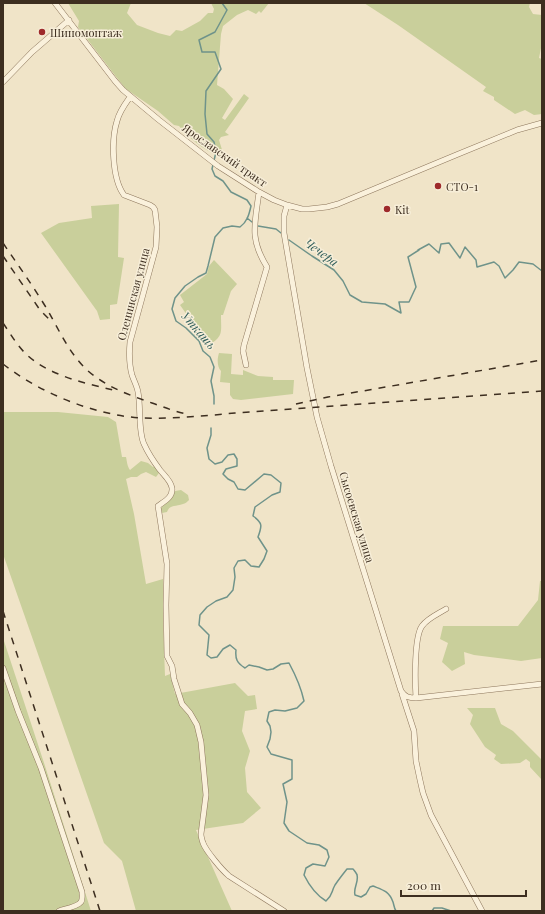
<svg xmlns="http://www.w3.org/2000/svg" width="545" height="914" font-family="'Playfair Display',serif">
<rect width="100%" height="100%" fill="#f0e4c8"/>
<path fill="#c9cf9b" d="M68,3H131L127,13L137,25L158,33L170,36L176,30L182,31L200,21L208,13H213L214,9L211,3H269L261,13L259,11L256,14L248,10L237,15L223,26L221,34L217,85L224,89L233,99L222,118L225,120L244,94L249,98L225,132L229,135L221,137L219,140L223,153L221,157C205,151 190,139 179,126L174,125L158,111L126,89L117,78L78,27L79,21Z
M364,3H530L529,7L533,14L542,15V43L539,58L542,59V114L534,115L525,110L515,114L494,100V97L483,91L486,87L398,25Z
M119,204L118,257L124,258L117,304L110,305V319L100,320L97,311L41,233L59,223L92,218L91,206Z
M214,260L237,284L231,291L223,315H221C221,334 224,336 206,347L201,338L198,340L193,332L197,329L180,305L184,302L180,295L207,274L209,266Z
M219,353L232,354L231,374L243,375V370L258,376L273,377V380H294L293,394L241,400L233,399L230,395V383L220,382L221,371C217,367 217,359 219,353Z
M3,412H58L108,417L116,422L122,457H126C127,461 127,466 130,470L141,461L148,463L153,467L155,465L157,467L159,473L156,477L146,472L141,474L137,477H131L126,479L134,514L146,584L163,579V623L165,676L170,674L175,694L235,683L248,696L255,695L257,709L245,711L242,731L250,751L245,768L247,792L261,808L243,823L196,830L232,911H136L122,861L104,843L3,554Z
M181,490L188,495L189,500C188,501 185,504 183,504C175,507 170,504 167,512L162,513L161,508L172,496L175,491Z
M540,581H542V658L521,661L474,655L464,652L465,664L452,671L442,662L448,643L440,639L443,626H518L538,600Z
M3,638L45,766L91,911H3Z
M467,708H495L501,724L513,731L542,760V780L530,767V762L526,759L520,763L501,764L494,759L496,755L485,747L470,724L473,715Z"/>
<g fill="none" stroke-linecap="round" stroke-linejoin="round">
<path stroke="#6f938a" stroke-width="1.5" d="M247,218L252,222
M258,226L276,229L281,233
M289,240L312,256L334,270L343,281L350,295L362,302L385,304L401,313L399,302H409L416,287L408,257L419,250H418L429,244L439,253L441,244L449,243L460,258L465,247L476,260L477,267L494,262L499,266L505,278L513,270L519,262L533,264L542,271
M214,404V396L211,381L214,367L210,357L203,351L199,341L186,328L176,321L172,309L175,298L185,286L198,277L206,273L208,266L215,237L223,228L232,226L240,227C247,222 249,215 251,206L247,200L231,192L223,181L215,176L212,169L216,152L214,142L207,134L205,114L206,91L221,69L215,52H202L199,40L215,32L227,10L222,3
M211,428V435L207,448L209,459L215,464L222,462L228,455L234,454L237,459V466L226,469L223,474L228,479L234,482L238,489L245,490L264,474L271,475L281,483L280,492L272,495L255,507L253,516C263,523 262,526 258,537L267,551L264,559L259,567L251,566L245,560L238,561L234,568L235,577L233,590L227,597L216,601L207,607L200,615L199,625L209,635L207,655L211,658L217,657L223,649L230,645L236,650C235,659 237,663 245,668L249,665L259,667L267,670L273,669L281,664L289,663C296,676 301,687 304,701L297,708L285,711L275,710L269,712L267,721L270,726L271,732L270,739L267,747L271,754L292,760V779L283,784L287,802L284,823L289,831L307,843L319,845L327,850L329,857L325,866L313,864L306,868L304,875C309,885 316,895 326,901C333,895 331,892 335,885C339,879 343,874 347,869H353C354,870 357,874 357,875C359,882 353,888 355,895L361,897L366,894L370,887L373,886C383,890 389,891 393,902C394,905 394,908 396,911
M432,911L434,908H442L451,911"/>
<g stroke="#8d765c" stroke-width="6">
<path id="minor" d="M55,3L115,81L123,90L159,120L218,166L259,192L274,200L287,205L302,209H309L327,207L338,204L456,155L517,130L542,123
M3,82L32,52L69,20
M130,97C125,104 119,112 117,121C111,140 112,179 124,195L150,205L153,207L155,210L157,227L156,247L130,342C129,353 129,364 132,375C134,381 137,386 138,392C141,407 138,432 144,444C148,453 154,462 160,470C164,475 171,481 172,488C173,497 165,501 158,506L167,564L166,605L167,656L172,666L174,679L182,704L190,713L197,725L201,742L206,795L201,834C201,837 202,840 203,843C206,851 222,870 229,876L284,911
M287,205L284,216V233L307,368L317,417L331,466L401,691C405,697 409,698 416,698L542,684
M246,365L243,351L244,345L267,267C249,238 255,224 259,192
M3,668L18,711L41,768L82,892C82,895 83,899 81,902C77,907 64,909 59,911
M402,694L414,731L416,761L420,780L423,793L431,815L482,911
M416,698C415,682 414,637 422,626C428,618 438,614 446,609"/>
</g>
<use href="#minor" stroke="#faf1dc" stroke-width="5"/>
<path stroke="#3d2e20" stroke-width="1.5" stroke-dasharray="7 7" stroke-linecap="butt" d="M3,243C18,265 33,286 47,309C59,330 69,353 87,370C106,387 129,395 152,403C164,407 175,412 187,414
M3,256L40,310L49,319
M3,323C10,333 16,344 25,353C47,375 84,383 113,390
M3,364C40,393 94,415 141,418C172,419 204,416 235,413L542,391
M296,404L328,397L542,360
M3,611L100,911"/>
</g>
<g fill="#9e2a2b" stroke="#f7eed8" stroke-width="1.5">
<circle cx="42" cy="32" r="4"/>
<circle cx="438" cy="186" r="4"/>
<circle cx="387" cy="209" r="4"/>
</g>
<g text-anchor="middle" dominant-baseline="central" stroke-width="3" stroke-linejoin="round" paint-order="stroke">
<g font-size="11" fill="#3d2e20" stroke="#f7eed8" text-anchor="start">
<text x="50" y="32">Шиномонтаж</text>
<text x="446" y="186">СТО-1</text>
<text x="395" y="209">Kit</text>
</g>
<g font-size="11" fill="#3d2e20" stroke="#f7eed8">
<text transform="translate(225 155) rotate(35)">Ярославский тракт</text>
<text transform="translate(133 294) rotate(-75)">Оленинская улица</text>
<text transform="translate(357 517) rotate(73)">Сысоевская улица</text>
</g>
<g font-size="12" font-style="italic" fill="#2f5d5a" stroke="#f7eed8">
<text transform="translate(322 252) rotate(36)">Чечера</text>
<text transform="translate(199 330) rotate(49)">Уткашь</text>
</g>
</g>
<rect width="545" height="914" fill="none" stroke="#3d2e20" stroke-width="8"/>
<path d="M401 890v6h125v-6" fill="none" stroke="#3d2e20" stroke-width="2"/>
<text x="407" y="890" font-size="12" fill="#3d2e20" stroke="#f7eed8" stroke-width="3" paint-order="stroke">200 m</text>
</svg>
